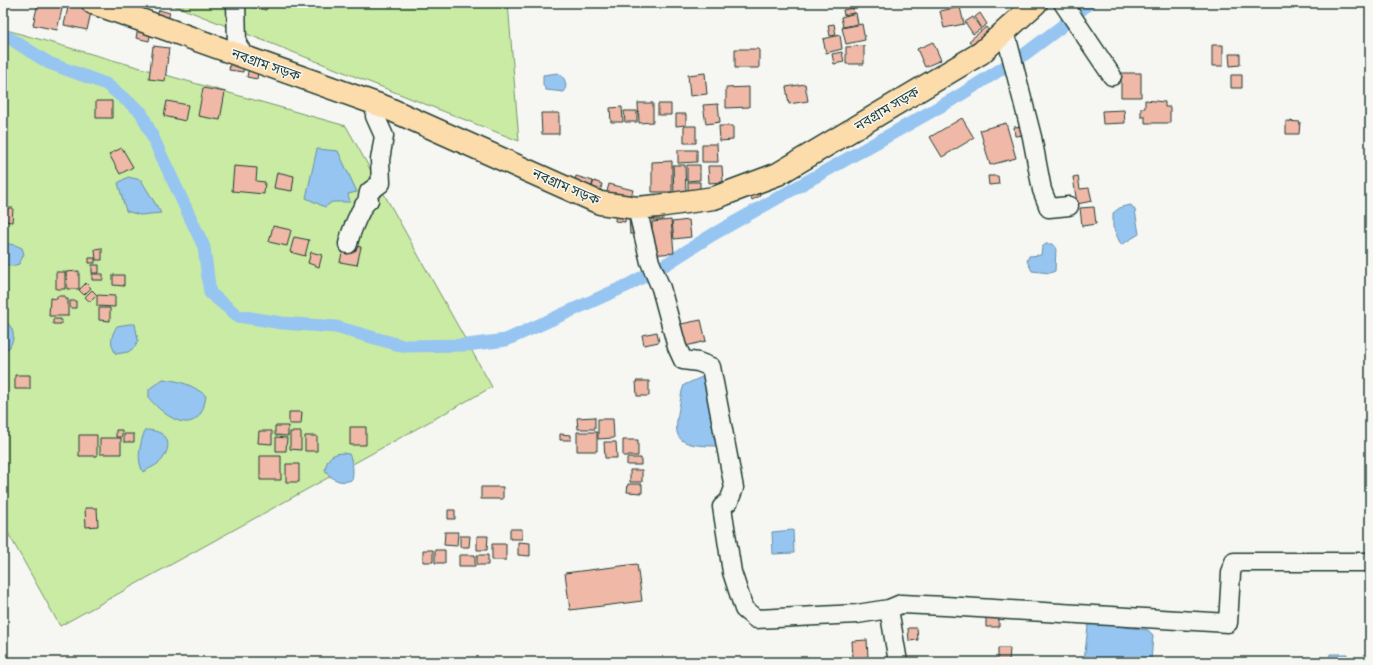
<svg xmlns="http://www.w3.org/2000/svg" width="1373" height="665" font-family="Itim,'Noto Sans Bengali',sans-serif">
<rect width="100%" height="100%" fill="#f6f6f2"/>
<filter id="ink" filterUnits="userSpaceOnUse"><feTurbulence type="fractalNoise" baseFrequency=".025" numOctaves="2"/><feDisplacementMap in="SourceGraphic" scale="8" xChannelSelector="R" yChannelSelector="G"/><feConvolveMatrix kernelMatrix="1 2 1 2 8 2 1 2 1" color-interpolation-filters="sRGB"/></filter>
<g filter="url(#ink)">
<path fill="#caeba3" stroke="#74946c" d="M168,3H508L519,141Z
M3,29L346,126L492,387L60,626L3,524Z"/>
<path fill="#96c5f1" stroke="#668fa5" d="M558,73C565,77 568,85 564,92L546,90L543,85V75Z
M317,149L338,151L357,192L348,194L350,202H332L325,207L306,198Z
M128,177L141,180L161,213L140,215L126,211L118,183Z
M1131,205L1135,210L1139,234L1121,245L1113,227V213L1121,207Z
M3,243L15,245L22,248L24,254L19,264L12,266L3,263Z
M1046,244H1052L1056,247L1055,271L1050,273L1032,271L1027,261L1029,256L1041,255L1042,247Z
M3,322H7C15,331 15,338 9,348L3,350Z
M129,324H135L138,340L135,347L128,352L116,354C109,343 111,336 117,326Z
M702,377L710,385L717,446C666,446 675,434 682,391L684,385Z
M163,379C181,381 193,385 206,396C205,401 204,407 202,411C189,437 159,411 149,398V389Z
M145,430C165,430 175,441 162,460C158,465 148,469 143,472C136,459 140,444 145,430Z
M342,453L349,454C353,462 354,471 352,480C340,484 332,480 325,470C327,459 330,454 342,453Z
M793,530L794,553L773,554L772,532Z
M1093,623L1148,630L1153,635L1151,662H1084L1088,626Z
M1330,654H1347L1346,662H1329Z"/>
<g fill="none" stroke-linecap="round" stroke-linejoin="round">
<path stroke="#96c5f1" stroke-width="13" d="M3,34L49,63L106,84L141,112L204,247L210,293L238,316L282,323L336,327L403,346L467,345L506,340L628,285L668,263L712,235L957,97L1025,54L1061,27L1089,3"/>
</g>
<path fill="#f0b8a6" stroke="#1f3d34" d="M38,3L63,5L57,30L33,25Z
M69,3L92,8L87,30L64,25Z
M244,3H268L266,10L244,5Z
M960,7L964,24L944,28L940,11Z
M853,8L854,13L844,15L843,10Z
M159,10L170,13L166,25L155,22Z
M856,13L858,24L843,27L841,17Z
M980,13L987,24L982,28L975,17Z
M973,17L981,29L973,34L965,22Z
M834,24L836,35L830,36L828,25Z
M862,24L865,40L846,44L842,28Z
M986,27L993,36L976,50L969,41Z
M138,28L151,31L149,41L136,38Z
M840,35L842,49L826,53L823,39Z
M933,42L941,60L925,67L917,49Z
M1212,45H1223V66H1212Z
M153,46L169,48L165,81L149,79Z
M864,46V64H846V47Z
M735,49H759V68H735Z
M842,52L844,62L834,64L832,54Z
M1229,54H1240V65L1230,66Z
M231,59L245,61L243,72L229,70Z
M249,66L259,67L257,79L247,77Z
M705,73L707,94L690,96L688,75Z
M1121,73H1141V97H1121Z
M1231,75H1242V88H1231Z
M805,84L808,101L789,104L786,87Z
M749,87V107L726,108V88Z
M203,88L225,92L220,120L198,116Z
M1145,100L1165,102V107H1170V123H1145V117H1141V108H1145Z
M96,101H112V118H96Z
M167,101L188,105L185,121L164,116Z
M638,103H653V122L639,123Z
M658,104H671V115H658Z
M718,104L720,122L706,124L703,105Z
M622,107L623,122H611L610,108Z
M1124,110L1125,123L1103,124L1102,111Z
M624,111H637V122H625Z
M541,113H559V134H542Z
M676,114H686V125L676,126Z
M962,118L974,138L942,157L930,137Z
M1286,121L1300,122L1299,134H1286Z
M1006,123L1016,158L990,165L980,130Z
M684,126H696V143H684Z
M719,126H733V140L720,141Z
M1025,126L1026,135L1015,136L1014,127Z
M702,144H717L718,162H702Z
M122,148L133,167L120,174L109,154Z
M678,150H697V162L678,163Z
M672,161V192H652V162Z
M673,165H685L686,194L674,195Z
M687,165H700V180L687,181Z
M234,166L257,168L256,181L265,182L264,194L232,191Z
M708,166H722L723,182L709,183Z
M277,172L294,176L292,191L274,188Z
M576,176L593,181L591,190L574,185Z
M988,176H998L999,184L989,185Z
M1078,176L1080,189L1089,188L1092,201L1077,204L1073,177Z
M594,181L602,184L600,192L591,189Z
M688,182H700V190H688Z
M609,184L633,190L630,201L606,195Z
M757,189L760,196L752,200L749,194Z
M1094,207L1096,224L1082,226L1080,208Z
M3,208H13L12,222L3,221Z
M616,208L626,209L625,222L615,221Z
M647,212H662L663,220H647Z
M629,218H637L638,233L630,234Z
M671,220L674,253L650,255L647,228H652V222Z
M689,220L691,237L674,239L672,222Z
M273,226L291,230L287,246L269,242Z
M294,237L309,240L305,256L290,252Z
M344,244L361,247L357,265L340,262Z
M102,248V260H96L95,249Z
M311,252L322,255L319,267L308,263Z
M89,258H95V263H89Z
M92,265H99V273H92Z
M79,271V289H67L66,272Z
M56,272H65V289H56Z
M92,274H103V280H92Z
M113,275H124V286L113,285Z
M86,283L91,288L84,295L79,290Z
M92,290L97,295L90,302L85,297Z
M97,295L115,296V307L97,306Z
M57,296H65V299H68V316H49L50,298L57,299Z
M70,301H76V308H70Z
M99,308H110V321L99,320Z
M53,319H61V324H53Z
M701,320L706,341L686,346L681,324Z
M657,332L659,342L644,345L642,335Z
M15,375H30V389H15Z
M636,381H649V396H637Z
M289,412H302L301,424H289Z
M595,417V429H578L577,418Z
M598,419H613L614,438L598,439Z
M275,426H288V436L275,435Z
M350,427H366V445H350Z
M116,430H122V437H116Z
M259,431H272V444L258,443Z
M290,432H301V450L290,449Z
M577,432H597V451H577Z
M124,434H134V442H124Z
M560,434L571,435V440H560Z
M79,435H97V456H79Z
M305,436H317V451H305Z
M276,437L287,438L286,451H276Z
M100,438H121V454H100Z
M623,440H638V456H623Z
M604,442H616L617,458H605Z
M260,456H281V480H260Z
M627,458H641V465H627Z
M286,464H299V482H286Z
M630,470H642V482H630Z
M628,484H642V493L627,492Z
M481,487H503V499H481Z
M85,508H97L98,526L86,527Z
M448,510H455V519H448Z
M510,529H522V539H510Z
M445,532H458L457,546L444,545Z
M460,536H470L469,547H460Z
M477,536H488L487,550H477Z
M518,542L530,543V556L518,555Z
M492,544H506V560H492Z
M423,550H433V562H423Z
M435,550H445V563H435Z
M459,555H475V566H459Z
M477,555H488V565H477Z
M637,564L642,601L570,610L565,573Z
M986,617H999V627H986Z
M908,628H917L918,640L909,641Z
M867,640L868,657L853,658L852,641Z
M998,648H1010L1009,662H998Z"/>
<g fill="none" stroke-linecap="round" stroke-linejoin="round">
<g stroke="#1f3d34" stroke-width="21">
<path id="minor" d="M236,3L237,44L246,58
M1063,3L1112,76
M1005,31L1032,137L1042,190L1049,208L1069,206
M637,208L650,262L661,288L677,347L683,360L698,362L711,367L734,488L729,501L722,507L732,572L744,609L756,619L857,614L889,609L898,662
M348,244C350,234 361,205 369,200L368,197L369,192L381,183L380,160L384,136L375,116L378,104
M889,609L901,604L945,606L1228,623L1231,573L1234,562H1370"/>
</g>
<g stroke="#1f3d34" stroke-width="25">
<path id="major" d="M93,3L385,107L600,203L637,208L658,206L714,198L778,174L981,53L1036,3"/>
</g>
<use href="#minor" stroke="#f6f6f2" stroke-width="18"/>
<use href="#major" stroke="#fddcac" stroke-width="22"/>
</g>
</g>
<g text-anchor="middle" dominant-baseline="central" stroke-width="3" stroke-linejoin="round" paint-order="stroke">
<g font-size="14" fill="#1f3d34" stroke="#f6f6f2">
<text transform="translate(266 65) rotate(19)">নবগ্রাম সড়ক</text>
<text transform="translate(887 109) rotate(-31)">নবগ্রাম সড়ক</text>
<text transform="translate(566 187) rotate(23)">নবগ্রাম সড়ক</text>
</g>
</g>
<rect width="1373" height="665" fill="none" stroke="#f6f6f2" stroke-width="16"/>
<rect x="8" y="8" width="1357" height="649" fill="none" stroke="#1f3d34" stroke-width="1.5" filter="url(#ink)"/>
</svg>
